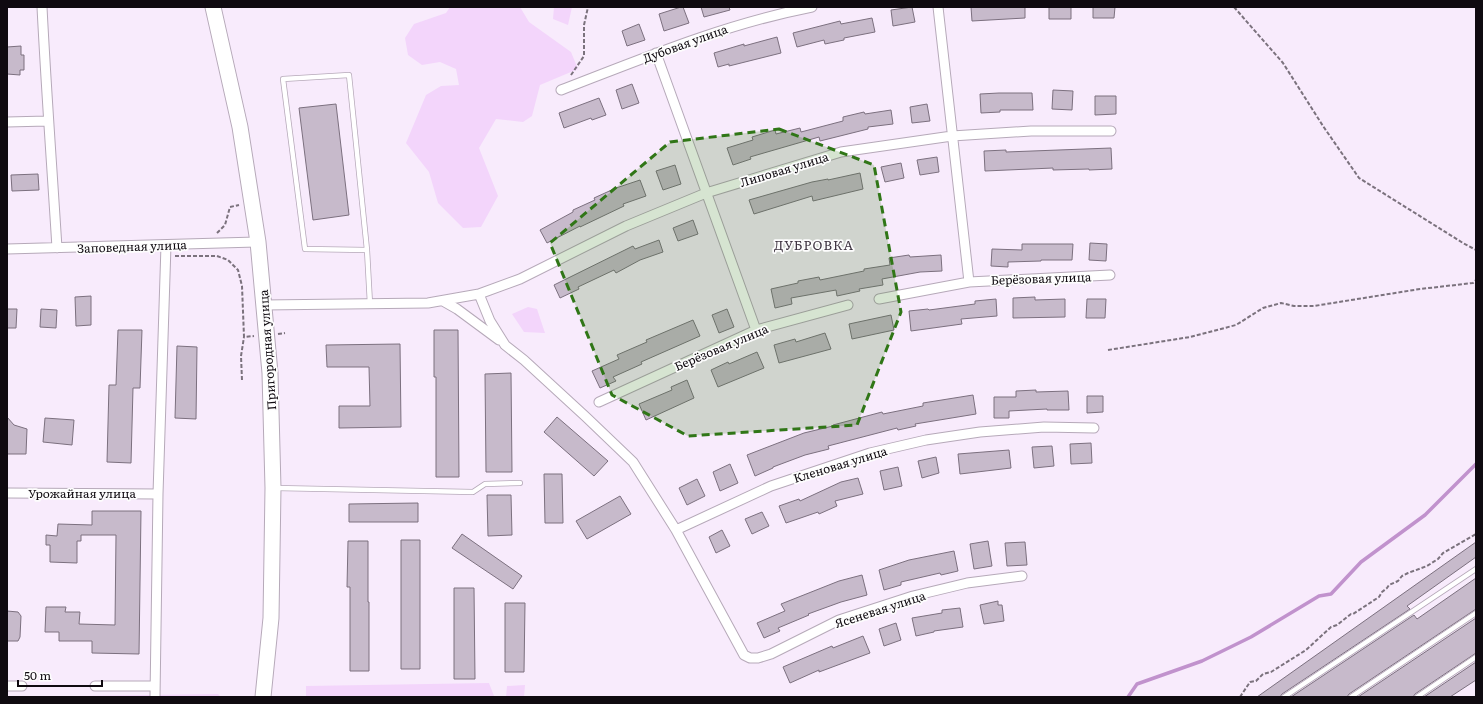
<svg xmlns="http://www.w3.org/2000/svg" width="1483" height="704" font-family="Literata,serif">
<rect width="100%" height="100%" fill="#f8ebfc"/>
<path fill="#f3d5fb" d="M450,7H520L529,22L571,52L578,69L540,85L532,116L523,122L496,119L479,148L498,196L481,227L463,228L438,203L429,172L406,143L426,95L441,86L459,85L456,69L440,62L422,65L408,55L405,38L414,24L446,13Z
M554,7H572L568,25L553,19Z
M528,307L537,309L545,333L524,332L512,314Z
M489,683L494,696L306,697V686Z
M525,685L524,697H506L507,686Z
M218,694L221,697H7Z"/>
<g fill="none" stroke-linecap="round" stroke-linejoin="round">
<path stroke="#c192cd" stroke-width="3.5" d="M1128,697L1137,684L1202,661L1251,637L1319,596L1331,594L1361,562L1425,515L1476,464"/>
</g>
<path fill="#c7bacb" stroke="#7c707f" d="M681,7H683L689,23L664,31L659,14Z
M701,7H729L730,10L704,17Z
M912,7L915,22L893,26L891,10Z
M971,7H1025V18L972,21Z
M1049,7H1071V19H1049Z
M1093,7H1115L1114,18H1093Z
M872,18L875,32L844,38V40L825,44L824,40L797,47L793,33L840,21L841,24Z
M639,24L645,40L627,46L622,31Z
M777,37L781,53L729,66V64L718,67L714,53L744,44V46Z
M21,46V55H24V70H20V75L7,74V47Z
M632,84L639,103L622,109L616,90Z
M1053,90L1073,91L1072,110L1052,109Z
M999,93H1032L1033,110H1000V112L981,113L980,94Z
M1095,96H1116V114L1095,115Z
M599,98L606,115L592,120L591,118L564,128L559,113Z
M336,104L349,215L313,220L299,108Z
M927,104L930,121L912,123L910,107Z
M891,110L893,124L868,127V129L820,141L819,137L750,157L751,159L733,165L727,148L753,140L752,137L775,130L776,134L800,128L801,132L843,121V117L864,112L865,114Z
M1111,148L1112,169L1089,170V169L1053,170V168L985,171L984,151L1006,150V152Z
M937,157L939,172L920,175L917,160Z
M901,163L904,178L885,182L881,167Z
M675,165L681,184L663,190L656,171Z
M860,173L863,189L813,201L812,196L754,214L749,200L812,182L828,179V180Z
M38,174L39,190L12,191L11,175Z
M640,180L646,196L623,204L624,206L580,227V226L547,243L540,230L573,212V210L595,200L594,198L616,188Z
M693,220L698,234L678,241L673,228Z
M659,240L663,252L640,260L616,273L614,270L578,287L579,289L560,298L554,285L633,246L635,249Z
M1090,243L1107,244L1106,261L1089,260Z
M1022,244H1073L1072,260H1041V261L1008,262V267L991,266L992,249L1022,250Z
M909,255L910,257L941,255L942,271L920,272L882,279L883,285L859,289L860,291L837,296L836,290L791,298L792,304L775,308L771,289L798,283V281L819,277L820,280L864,271V269L890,265L889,258Z
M91,296V325L76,326L75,297Z
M1035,297V300L1065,299V317L1013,318V298Z
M996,299L997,316L961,319L962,324L911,331L909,311L928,309L929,310L975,304V301Z
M1087,299H1106L1105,318H1086Z
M7,309H17L16,328H7Z
M41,309L57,310L56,328L40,327Z
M727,309L734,327L719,333L712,315Z
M891,315L894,330L852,339L849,324Z
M693,320L700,336L641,362L642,364L613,377L616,381L600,388L592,371L619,359L617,355L647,342L646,340Z
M118,330H142L140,388H133L131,463L107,462L109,385H116Z
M434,330H458L459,477H436V377H434Z
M825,333L831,349L779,363L774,345L795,339L796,342Z
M400,344L401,427L339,428V406H370L369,367H327L326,345Z
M177,346L197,347L196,419L175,418Z
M757,352L764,368L718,387L711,370L728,362L729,364Z
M511,373L512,472H486L485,374Z
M687,380L694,398L646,420L639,404L672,390L671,387Z
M1036,390V392L1068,391L1069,410H1047V409L1009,411V418H994V397H1016V391Z
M973,395L976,414L915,424L916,426L898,430L897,428L828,446L829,449L805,455L773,467V468L755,476L747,455L804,433L833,426V425L882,412L883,414L923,406V403Z
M1087,396H1103V412L1087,413Z
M7,417L14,425L27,429L26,454H7Z
M557,417L608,461L594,476L544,432Z
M45,418L74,420L72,445L43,442Z
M1091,443L1092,463L1071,464L1070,444Z
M1052,446L1054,466L1034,468L1032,447Z
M1009,450L1011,468L960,474L958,454Z
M936,457L939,473L922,478L918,461Z
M730,464L738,483L720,491L713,472Z
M898,467L902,486L884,490L880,471Z
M544,474H562L563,523H545Z
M858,478L863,494L835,501L837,506L819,514L818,512L786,523L779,506L799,499L800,501L841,482Z
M697,479L705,496L687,505L679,488Z
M487,495H511L512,535L488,536Z
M620,496L631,514L587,539L576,521Z
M418,503V522H349V504Z
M92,511H141L139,654L92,653V641H59V632H45L46,607H66L65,612H80L79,624L115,625L116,535H81V541H77V563L50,562V545H46V535L57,536L58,524L92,525Z
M762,512L769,526L752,534L745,519Z
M722,530L730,546L716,553L709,537Z
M462,534L522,576L513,589L452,548Z
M401,540H420V669H401Z
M348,541H368V602H369V671H350V587H347Z
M988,541L992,566L974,569L970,544Z
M1025,542L1027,565L1007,566L1005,543Z
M1476,542V557L1407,606L1410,609L1282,694L1280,697H1257Z
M954,551L958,571L941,575L940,573L901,582V585L884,590L879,570L909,560Z
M862,575L867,595L841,602L808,614L809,615L778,628L780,631L764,638L757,623L785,611L781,604L839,581Z
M1476,578V609L1349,694L1347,697H1291L1414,615L1417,619Z
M454,588H474L475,679H454Z
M998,601V605H1002L1004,621L984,624L980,605Z
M505,603H525L524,672H505Z
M960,608L963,627L934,631V632L916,636L912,618L942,613V610Z
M7,611L18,612L21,616L20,637L18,641H7Z
M1476,618V653L1415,694L1413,697H1358Z
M896,623L901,640L884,646L879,629Z
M863,636L870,653L819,672V670L790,683L783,667L832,646L833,648Z
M1476,662V680L1450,697H1424Z"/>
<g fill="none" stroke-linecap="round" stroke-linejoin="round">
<g stroke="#b6a9b9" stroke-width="6">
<path id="lane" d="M349,75L367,250L305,249L283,79Z
M367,250L370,304
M275,488L473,492L485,484L520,483
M1284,697L1476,569
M1351,697L1476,613
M1417,697L1476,657"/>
</g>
<g stroke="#b6a9b9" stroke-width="11">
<path id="street" d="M42,7C46,87 52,168 57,248
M938,7L969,282
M656,53L756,330
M561,90C644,58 725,24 812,7
M7,122L47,121
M7,249L258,242
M479,294L490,321L505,345L524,360L586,417L633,462L676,530L771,486L870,453L926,440L980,432L1044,427L1094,428
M879,299L969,282L1110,275
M443,301L457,309L499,340
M264,305L428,303L479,294L520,279L626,226L706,193L841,152L952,136L1031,131H1111
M599,402L756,330L848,305
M7,493L158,494
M676,530L744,655L750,658H758L771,654L839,620L913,596L967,583L1022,576
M7,686H22
M95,686H155
M155,697L158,494L166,245"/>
</g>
<g stroke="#b6a9b9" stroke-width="17">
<path id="primary" d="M213,7L240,127L258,242L270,373L273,488L271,618L263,697"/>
</g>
<path stroke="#7b727d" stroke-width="2" stroke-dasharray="4 2" stroke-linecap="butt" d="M1234,7L1283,63L1323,126L1359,178L1463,243L1476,250
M571,75L584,56V25L588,7
M217,233L225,225L230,207L239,205
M175,256H217L228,260L238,270L242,286L244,337L254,336
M278,334L285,333
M1108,350L1190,337L1236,325L1263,308L1281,303L1294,306H1314L1420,289L1473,283L1476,280
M242,380L241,356L244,337
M1240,697L1250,682L1256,681L1263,674L1271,672L1306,650L1331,627L1337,625L1351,614H1353L1379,597L1382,592L1387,588L1389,585L1398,581L1402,576L1408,573L1427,566L1438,559L1443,553L1476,534"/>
<use href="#lane" stroke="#fff" stroke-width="4.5"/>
<use href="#street" stroke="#fff" stroke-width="9"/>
<use href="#primary" stroke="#fff" stroke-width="15"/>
</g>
<path fill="#307617" fill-opacity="0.2" stroke="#307617" stroke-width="3" stroke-dasharray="8 5" stroke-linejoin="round" d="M779,129L874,165L901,312L857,425L688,436L612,395L550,243L670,142Z"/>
<g text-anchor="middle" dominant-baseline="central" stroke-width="3.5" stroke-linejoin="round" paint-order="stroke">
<g font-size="12" fill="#0f0a10" stroke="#fdfdfd">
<text transform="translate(685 43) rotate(-20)">Дубовая улица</text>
<text transform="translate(784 169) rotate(-17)">Липовая улица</text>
<text transform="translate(132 246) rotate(-2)">Заповедная улица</text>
<text transform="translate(1041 278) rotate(-2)">Берёзовая улица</text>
<text transform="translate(721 347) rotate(-23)">Берёзовая улица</text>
<text transform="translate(267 350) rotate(-94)">Пригородная улица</text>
<text transform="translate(840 464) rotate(-17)">Кленовая улица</text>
<text x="82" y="493">Урожайная улица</text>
<text transform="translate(880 609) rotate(-18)">Ясеневая улица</text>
</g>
<g font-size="13" letter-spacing="1" fill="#3f3542" stroke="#fdfdfd">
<text x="814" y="244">ДУБРОВКА</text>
</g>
</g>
<rect width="1483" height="704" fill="none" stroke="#0f0a10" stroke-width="16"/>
<path d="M18 680v6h84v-6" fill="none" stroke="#0f0a10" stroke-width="2"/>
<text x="24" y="680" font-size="12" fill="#0f0a10" stroke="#fdfdfd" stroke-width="3" paint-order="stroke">50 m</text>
</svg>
